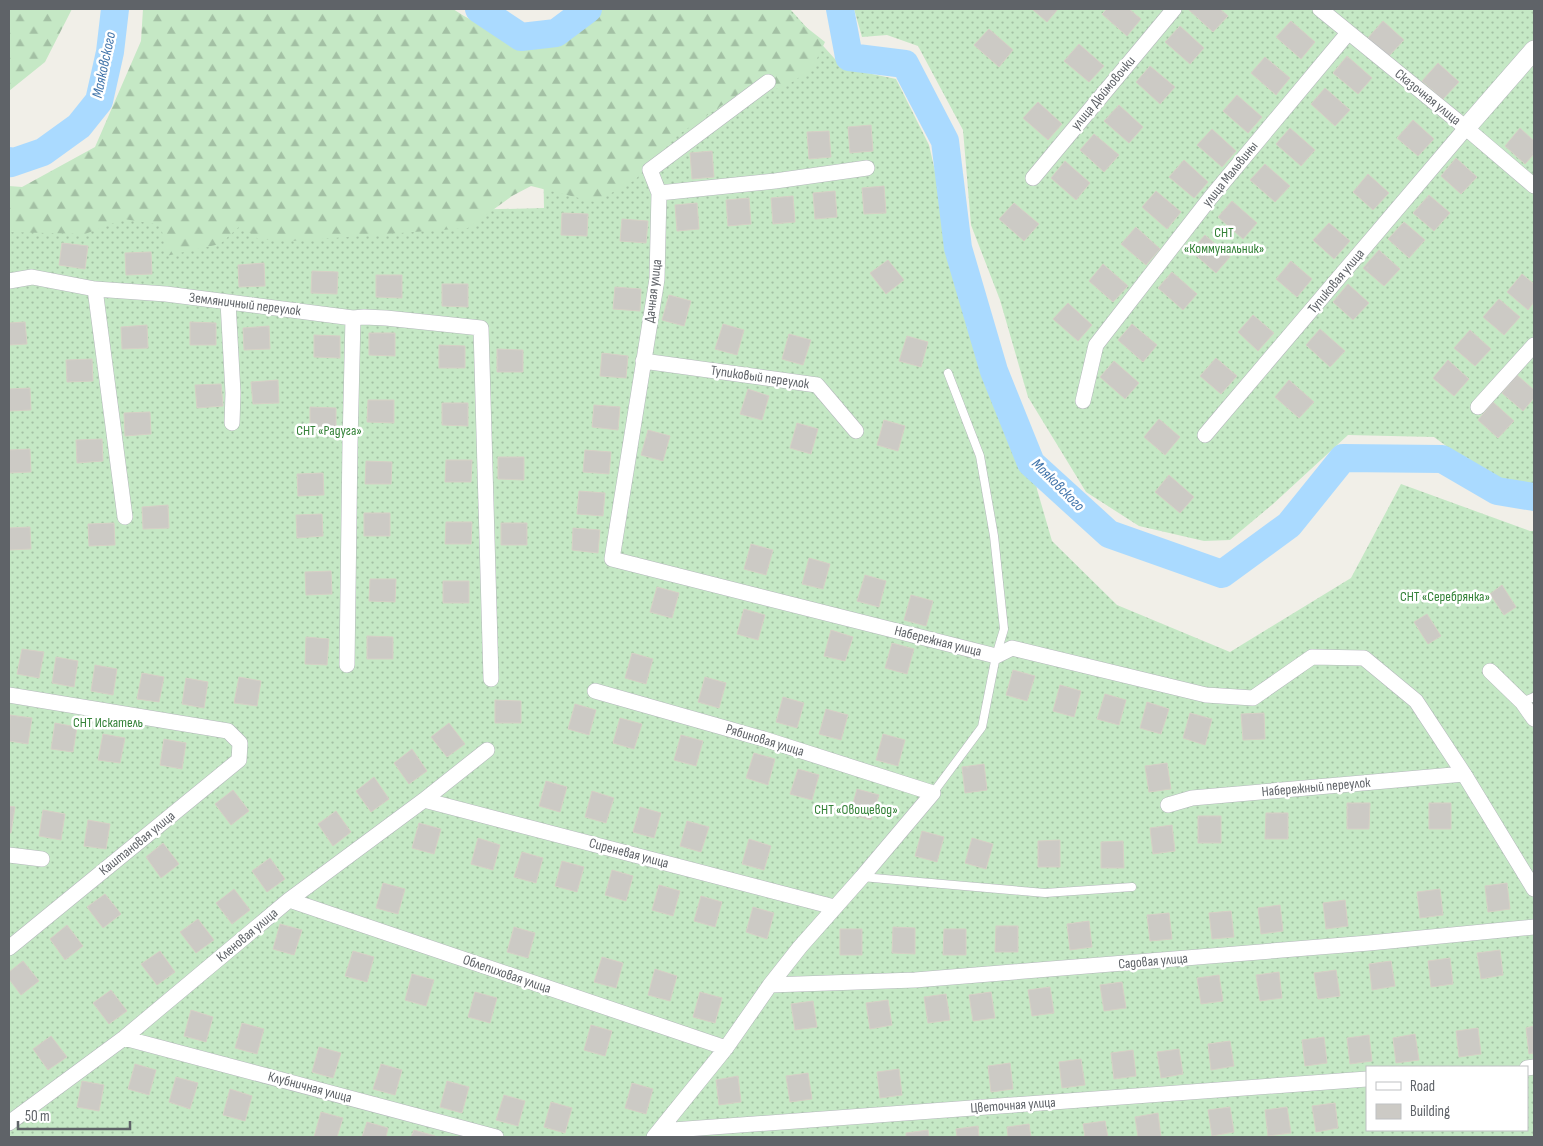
<svg xmlns="http://www.w3.org/2000/svg" width="1543" height="1146" font-family="'Sofia Sans Condensed',sans-serif">
<defs>
<pattern id="grass-dots" width="8" height="8" patternUnits="userSpaceOnUse" patternTransform="scale(1.25)"><rect width="8" height="8" fill="#c5e8c5"/><path d="M2 2h.1M6 6h.1" fill="none" stroke="#a3c0a4" stroke-width="1.8" stroke-linecap="round"/></pattern>
<pattern id="forest-firs" width="22" height="20" patternUnits="userSpaceOnUse" patternTransform="scale(1.25)"><rect width="22" height="20" fill="#c5e8c5"/><path d="M5 1l3.5 6h-7zM16 11l3.5 6h-7z" fill="#a3c0a4"/></pattern>
</defs>
<rect width="100%" height="100%" fill="#f1efe8"/>
<path fill="url(#grass-dots)" fill-rule="evenodd" d="M754,9H790L843,68L896,79L929,145L975,345L1006,402L1034,479L1052,541L1117,605L1230,652L1351,578L1401,484L1530,531H1534V1137H9V206L339,213L544,208L543,150ZM1367,1067H1527V1130H1367Z
M854,9H1534V486L1487,476L1434,437L1348,435L1273,504L1230,540L1204,541L1139,526L1086,492L1028,397L1000,300L971,225L963,130L918,46L887,35L862,37Z"/>
<path fill="url(#forest-firs)" d="M9,9H72L45,62L9,91Z
M143,9H453L464,16L521,46L575,31L594,9H783L825,42L812,69L780,90L759,80L675,137L635,180L595,202L531,186L512,196L468,228L292,241L258,239L240,226L220,244L166,256L161,225L124,219L85,234L9,232V186L22,187L95,147L141,41Z"/>
<g fill="none" stroke-linecap="round" stroke-linejoin="round">
<path stroke="#aadaff" stroke-width="28" d="M479,9L521,37L556,33L588,9
M840,9L849,57L905,64L945,141L958,248L994,371L1031,463L1109,534L1222,574L1289,525L1343,458L1442,459L1497,491L1534,497
M9,161L11,163L43,152L79,126L99,101L110,52L115,9"/>
</g>
<path fill="#cccac5" stroke="#d6d1c6" d="M1032,9H1058L1047,22Z
M1107,9H1129L1141,19L1127,36L1102,14Z
M1190,9H1220L1228,16L1213,32L1189,10Z
M1291,21L1315,42L1301,59L1276,37Z
M1383,21L1404,40L1388,57L1367,39Z
M1180,26L1204,48L1190,64L1165,42Z
M989,29L1013,50L999,67L974,45Z
M1079,44L1104,66L1089,82L1064,61Z
M1347,56L1372,78L1358,94L1333,73Z
M1265,57L1290,78L1276,95L1251,73Z
M1438,63L1459,82L1443,99L1422,81Z
M1150,66L1175,87L1160,104L1136,82Z
M1325,88L1350,110L1335,126L1311,104Z
M1237,95L1262,117L1248,133L1223,111Z
M1038,102L1062,124L1048,140L1023,118Z
M1119,105L1143,127L1129,143L1104,121Z
M1413,120L1434,139L1418,156L1397,138Z
M871,125L873,151L850,153L848,127Z
M1290,128L1315,150L1301,166L1276,144Z
M1520,128L1534,141V154L1525,164L1505,146Z
M1212,129L1236,151L1222,167L1197,145Z
M829,131L831,157L809,159L807,132Z
M1094,134L1119,155L1104,172L1080,150Z
M712,151L714,177L692,179L690,153Z
M1456,158L1477,177L1461,194L1441,176Z
M1184,160L1208,182L1194,198L1169,177Z
M1065,161L1090,183L1076,200L1051,178Z
M1265,164L1290,186L1275,202L1250,180Z
M1368,174L1389,193L1373,210L1353,192Z
M884,186L886,213L864,214L862,188Z
M835,191L837,217L815,219L813,193Z
M1156,191L1181,212L1167,229L1142,207Z
M1429,195L1450,213L1434,231L1413,213Z
M793,196L795,222L773,224L771,198Z
M749,198L751,224L728,226L726,200Z
M1232,201L1257,223L1243,239L1218,217Z
M697,203L699,229L677,231L675,205Z
M1014,203L1039,224L1024,241L999,219Z
M562,213L588,214L587,236L561,235Z
M622,219L648,221L646,243L620,241Z
M1404,222L1425,240L1409,258L1388,239Z
M1329,223L1350,241L1334,259L1313,240Z
M1136,227L1160,249L1146,265L1121,244Z
M1205,235L1230,257L1216,273L1191,251Z
M62,243L88,246L85,269L59,265Z
M1379,250L1400,269L1384,286L1363,268Z
M151,252L152,274L126,275L125,253Z
M888,260L904,280L886,294L870,273Z
M1291,261L1312,279L1297,297L1276,279Z
M264,263L265,286L239,287L238,265Z
M1103,264L1128,286L1113,302L1089,281Z
M312,271L338,272L337,294L311,293Z
M1172,272L1197,294L1183,310L1158,288Z
M1522,274L1534,284V302L1528,310L1507,292Z
M376,275H402V298L376,297Z
M442,284H468V307L442,306Z
M1348,284L1369,303L1353,320L1333,302Z
M615,287L641,289L640,311L613,309Z
M669,295L691,301L684,326L662,320Z
M1499,299L1520,317L1504,335L1483,317Z
M1068,303L1092,325L1078,341L1053,319Z
M1253,315L1274,333L1258,351L1238,332Z
M25,322L27,344L9,345V323Z
M190,322L216,323V345H190Z
M723,324L744,330L737,355L715,349Z
M1132,324L1157,345L1143,362L1118,340Z
M147,325L148,348L122,349L121,327Z
M269,326L270,349L244,350L243,328Z
M1320,329L1345,351L1330,367L1306,345Z
M1470,330L1491,349L1475,366L1454,348Z
M369,333H395V356L369,355Z
M789,334L811,340L803,365L782,359Z
M314,335L340,336V358L314,357Z
M907,336L928,342L921,367L899,361Z
M439,345L465,346V368H439Z
M497,349L523,350V372H497Z
M602,353L628,356L626,378L600,376Z
M1216,358L1237,376L1221,394L1200,376Z
M92,359L93,381L67,382L66,360Z
M1448,360L1469,379L1454,396L1433,378Z
M1114,361L1139,383L1125,399L1100,377Z
M1517,375L1534,390V398L1523,411L1502,393Z
M278,380L279,403L253,404L251,382Z
M1289,380L1314,402L1299,418L1275,397Z
M221,384L223,406L197,408L195,385Z
M30,388L31,410L9,411V389Z
M748,389L769,396L762,420L740,414Z
M368,400H394V423L367,422Z
M1493,402L1514,421L1498,438L1478,420Z
M442,403H468V426L442,425Z
M594,405L620,407L618,430L592,427Z
M310,407L336,408V430H310Z
M150,412L151,434L125,436L124,413Z
M1159,419L1180,437L1165,455L1144,437Z
M884,420L905,426L898,451L877,445Z
M797,423L818,429L811,454L790,448Z
M648,430L670,436L663,461L641,455Z
M102,439L103,461L77,463L76,440Z
M30,449L31,472L9,473V450Z
M585,450L611,452L609,474L583,472Z
M498,457H524V480L498,479Z
M446,460H472L471,482H445Z
M366,461L392,462L391,484H365Z
M323,473L324,495L298,496L297,474Z
M1169,475L1194,497L1180,513L1155,492Z
M579,491L605,493L603,516L577,514Z
M168,505L169,528L143,529L142,507Z
M364,513H390V536H364Z
M322,514L323,536L297,538L296,515Z
M446,522H472L471,544H445Z
M114,523L115,545L89,546L88,524Z
M501,523H527V545H501Z
M30,527L31,549L9,550V528Z
M573,528L600,530L598,553L572,550Z
M751,544L773,550L766,575L744,569Z
M809,558L830,564L823,589L802,584Z
M331,571L332,594L306,595L305,572Z
M865,575L886,581L879,607L857,601Z
M370,579H396L395,602L369,601Z
M443,581H469V603H443Z
M1502,585L1516,607L1504,615L1490,594Z
M657,587L679,593L672,618L650,612Z
M911,595L933,601L926,626L904,620Z
M744,609L765,615L758,640L737,634Z
M1427,614L1441,636L1428,644L1414,622Z
M831,630L853,637L845,661L824,656Z
M367,636L393,637V659H367Z
M306,637L329,639L327,665L305,664Z
M892,643L914,649L907,674L885,668Z
M22,649L44,652L39,678L17,674Z
M632,653L653,659L646,684L625,678Z
M56,657L78,661L74,687L52,683Z
M95,665L117,669L113,695L91,691Z
M1013,670L1035,676L1027,701L1006,695Z
M142,673L164,677L159,702L137,699Z
M239,677L261,681L257,706L234,703Z
M705,677L726,683L719,708L698,702Z
M186,678L208,682L204,708L182,704Z
M1060,685L1081,691L1074,717L1053,711Z
M1105,694L1126,700L1119,725L1097,719Z
M783,697L804,703L797,728L776,722Z
M495,700L521,701V723H495Z
M1147,702L1169,709L1161,734L1140,728Z
M575,704L596,710L589,735L568,729Z
M826,709L848,715L841,740L819,734Z
M1190,713L1212,719L1205,745L1183,738Z
M1264,713L1265,739L1243,740L1241,714Z
M10,715L32,718L28,744L9,741Z
M620,718L642,724L634,749L613,743Z
M55,723L77,727L73,752L51,749Z
M449,723L465,744L447,757L431,737Z
M103,734L125,738L120,763L98,760Z
M883,734L905,740L898,766L876,760Z
M681,735L703,741L696,766L674,760Z
M164,739L186,743L182,769L160,765Z
M412,749L427,771L409,784L394,763Z
M754,753L775,759L768,785L746,778Z
M1167,763L1171,789L1149,792L1145,766Z
M984,764L987,790L965,793L962,767Z
M798,769L819,775L812,800L790,794Z
M374,777L389,799L371,812L356,791Z
M546,781L567,787L560,812L539,806Z
M857,789L879,795L871,820L850,814Z
M233,790L249,811L231,825L215,804Z
M592,791L614,798L606,823L585,817Z
M1347,803H1370L1369,829H1347Z
M1429,803H1451V829H1429Z
M9,806L15,807L11,833H9Z
M640,807L661,813L654,838L633,832Z
M43,810L65,814L61,840L39,836Z
M336,811L351,832L333,846L318,824Z
M1266,813H1288V839H1265Z
M1198,816H1221V843H1198Z
M88,820L110,824L106,849L84,846Z
M687,821L709,827L701,852L680,846Z
M419,823L441,829L434,854L412,848Z
M1172,825L1175,851L1153,854L1150,828Z
M922,831L944,837L937,862L915,856Z
M478,838L500,845L493,870L471,864Z
M972,838L993,844L986,869L965,863Z
M749,839L771,846L764,870L742,864Z
M1060,840V867H1038V841Z
M1123,841L1124,868H1101V842Z
M163,843L179,864L161,878L146,857Z
M522,852L543,858L536,883L514,877Z
M270,858L285,879L267,892L252,871Z
M562,861L584,867L577,892L555,886Z
M612,870L633,876L626,901L605,895Z
M383,883L405,889L398,914L376,908Z
M1507,883L1510,909L1488,912L1485,886Z
M659,885L680,891L673,916L652,910Z
M234,889L250,910L232,924L216,903Z
M1440,889L1443,915L1420,918L1417,892Z
M105,894L121,914L103,928L87,907Z
M701,896L722,902L715,927L694,921Z
M1345,900L1348,926L1326,929L1323,903Z
M1280,905L1283,931L1261,934L1258,908Z
M753,907L774,913L767,939L746,932Z
M1231,911L1234,937L1212,939L1209,913Z
M1169,913L1172,939L1150,941L1147,915Z
M198,919L214,940L196,953L180,932Z
M1089,921L1092,947L1070,950L1067,924Z
M280,924L302,930L294,955L273,949Z
M67,925L83,946L65,960L50,939Z
M996,926H1018V952H995Z
M514,927L535,933L528,958L507,952Z
M893,927L915,928V954L892,953Z
M840,929H862V955H840Z
M944,929H966V955H943Z
M1500,950L1503,975L1481,979L1477,953Z
M160,951L175,972L157,985L141,964Z
M353,951L374,957L367,982L345,976Z
M602,957L623,963L616,988L594,982Z
M1450,958L1453,984L1431,987L1428,961Z
M23,961L39,981L21,995L9,979V972Z
M1391,961L1395,986L1372,990L1369,964Z
M655,969L677,976L670,1001L648,995Z
M1336,970L1340,996L1318,999L1314,973Z
M1279,972L1282,998L1260,1001L1256,975Z
M412,974L434,980L426,1006L405,1000Z
M1219,975L1223,1001L1201,1004L1197,978Z
M1122,982L1126,1008L1104,1011L1100,985Z
M1050,987L1054,1013L1032,1016L1028,990Z
M111,990L127,1011L109,1024L93,1003Z
M475,992L497,998L490,1023L468,1017Z
M700,992L722,998L715,1023L693,1017Z
M991,992L995,1018L973,1021L969,995Z
M946,994L950,1020L928,1023L924,997Z
M888,1000L892,1025L870,1029L866,1003Z
M813,1001L817,1027L795,1030L791,1004Z
M191,1010L213,1017L206,1042L184,1036Z
M242,1023L264,1029L257,1054L235,1048Z
M591,1025L612,1031L605,1056L584,1050Z
M1534,1026V1053L1529,1054L1526,1028Z
M1478,1028L1481,1054L1459,1057L1456,1031Z
M1415,1034L1419,1060L1396,1063L1393,1038Z
M1369,1035L1372,1061L1350,1064L1347,1038Z
M51,1036L67,1057L48,1070L33,1049Z
M1324,1037L1327,1063L1305,1066L1302,1040Z
M1230,1041L1234,1066L1211,1070L1208,1044Z
M319,1047L341,1053L333,1078L312,1072Z
M1179,1049L1183,1074L1161,1078L1157,1052Z
M1133,1050L1136,1076L1114,1079L1111,1053Z
M1081,1059L1085,1085L1062,1088L1059,1062Z
M1010,1063L1013,1089L991,1092L988,1066Z
M135,1064L156,1070L149,1095L128,1089Z
M381,1064L402,1070L395,1095L373,1089Z
M899,1069L902,1095L880,1098L877,1072Z
M808,1073L812,1099L790,1102L786,1076Z
M738,1076L741,1102L719,1105L716,1080Z
M176,1077L198,1083L190,1109L169,1102Z
M82,1081L104,1085L99,1111L77,1107Z
M447,1081L469,1087L462,1113L440,1107Z
M632,1083L653,1089L646,1114L625,1108Z
M230,1089L252,1096L245,1121L223,1115Z
M504,1095L525,1101L518,1126L496,1120Z
M551,1102L572,1108L565,1133L544,1127Z
M1335,1103L1338,1128L1316,1132L1312,1106Z
M1230,1107L1234,1132L1212,1136L1208,1110Z
M1287,1107L1291,1133L1268,1136L1265,1110Z
M321,1112L343,1118L337,1137H314Z
M1158,1113L1161,1137H1138L1135,1117Z
M1105,1121L1108,1137H1085L1083,1124Z
M367,1122L388,1128L386,1137H362Z
M1029,1124L1031,1137H1008L1007,1127Z
M978,1126L979,1137H957L956,1129Z
M414,1130L435,1136V1137H411Z
M928,1130L929,1137H906V1133Z"/>
<g fill="none" stroke-linecap="round" stroke-linejoin="round">
<g stroke="#b5b8bc" stroke-width="9">
<path id="service" d="M1522,702L1534,697
M933,793L982,727L996,656L1004,629L994,536L980,456L948,373
M862,877L1045,893L1132,887"/>
</g>
<g stroke="#b5b8bc" stroke-width="16">
<path id="minor" d="M1320,9L1466,128L1534,186
M768,82L650,170L659,193L657,279L612,559L996,656L1012,648L1206,695L1253,698L1312,657L1364,658L1416,701L1464,774L1534,889
M1033,178L1174,9
M659,193L775,181L867,168
M9,281L32,277L95,289L166,294L353,318L364,317L386,318L481,328L491,679
M95,289L125,517
M228,302L233,393L232,423
M643,361L817,385L856,431
M1083,401L1096,345L1211,197L1348,33
M1478,407L1534,345
M1205,435L1466,128
M347,665L350,444L353,318
M1490,671L1522,702L1534,719
M595,691L764,739L933,793L862,877L800,947L770,985L726,1048L654,1137
M9,695L228,731L240,743L239,760L9,948
M424,800L834,907
M1168,805L1192,798L1464,774
M9,855L42,859
M289,900L726,1048
M770,985L915,980L1369,943L1534,927
M124,1038L496,1137
M1527,1068L1534,1067
M9,1123L124,1038L289,900L424,800L487,750
M659,1131L1367,1079"/>
</g>
<g stroke="#b5b8bc" stroke-width="20">
<path id="tertiary" d="M1466,128L1534,50"/>
</g>
<use href="#service" stroke="#fff" stroke-width="8"/>
<use href="#minor" stroke="#fff" stroke-width="15"/>
<use href="#tertiary" stroke="#fff" stroke-width="19"/>
</g>
<g text-anchor="middle" dominant-baseline="central" stroke-width="5" stroke-linejoin="round" paint-order="stroke">
<g font-size="14" fill="#5f6368" stroke="#fff">
<text transform="translate(1103 93) rotate(-50)">улица Дюймовочки</text>
<text transform="translate(1428 97) rotate(39)">Сказочная улица</text>
<text transform="translate(1230 174) rotate(-51)">улица Мальвины</text>
<text transform="translate(1336 281) rotate(-50)">Тупиковая улица</text>
<text transform="translate(653 291) rotate(-83)">Дачная улица</text>
<text transform="translate(245 304) rotate(7)">Земляничный переулок</text>
<text transform="translate(760 377) rotate(8)">Тупиковый переулок</text>
<text transform="translate(938 641) rotate(14)">Набережная улица</text>
<text transform="translate(765 740) rotate(17)">Рябиновая улица</text>
<text transform="translate(1316 787) rotate(-5)">Набережный переулок</text>
<text transform="translate(137 843) rotate(-39)">Каштановая улица</text>
<text transform="translate(629 853) rotate(15)">Сиреневая улица</text>
<text transform="translate(247 935) rotate(-40)">Кленовая улица</text>
<text transform="translate(1153 961) rotate(-5)">Садовая улица</text>
<text transform="translate(507 974) rotate(19)">Облепиховая улица</text>
<text transform="translate(310 1087) rotate(15)">Клубничная улица</text>
<text transform="translate(1013 1105) rotate(-4)">Цветочная улица</text>
</g>
<g font-size="14" fill="#348238" stroke="#fff">
<text x="1224" y="232">СНТ<tspan x="1224" dy="16">«Коммунальник»</tspan></text>
<text x="329" y="430">СНТ «Радуга»</text>
<text x="1445" y="596">СНТ «Серебрянка»</text>
<text x="108" y="722">СНТ Искатель</text>
<text x="856" y="809">СНТ «Овощевод»</text>
</g>
<g font-size="15" font-style="italic" fill="#4174aa" stroke="#fff">
<text transform="translate(104 65) rotate(-78)">Маяковского</text>
<text transform="translate(1058 485) rotate(45)">Маяковского</text>
</g>
</g>
<rect width="1543" height="1146" fill="none" stroke="#5f6368" stroke-width="20"/>
<rect x="1366" y="1066" width="162" height="65" fill="#ffffff" stroke="#bfc1c3"/>
<rect x="1376" y="1082" width="25" height="8" fill="#ffffff" stroke="#bfc1c3"/>
<text x="1410" y="1091" font-size="15" fill="#5f6368">Road</text>
<rect x="1376" y="1104" width="25" height="15" fill="#cccac5" stroke="#bfc1c3"/>
<text x="1410" y="1116" font-size="15" fill="#5f6368">Building</text>
<path d="M18 1121v8h112v-8" fill="none" stroke="#5f6368" stroke-width="2.5"/>
<text x="25" y="1121" font-size="15" fill="#5f6368" stroke="#ffffff" stroke-width="4" paint-order="stroke">50 m</text>
</svg>
